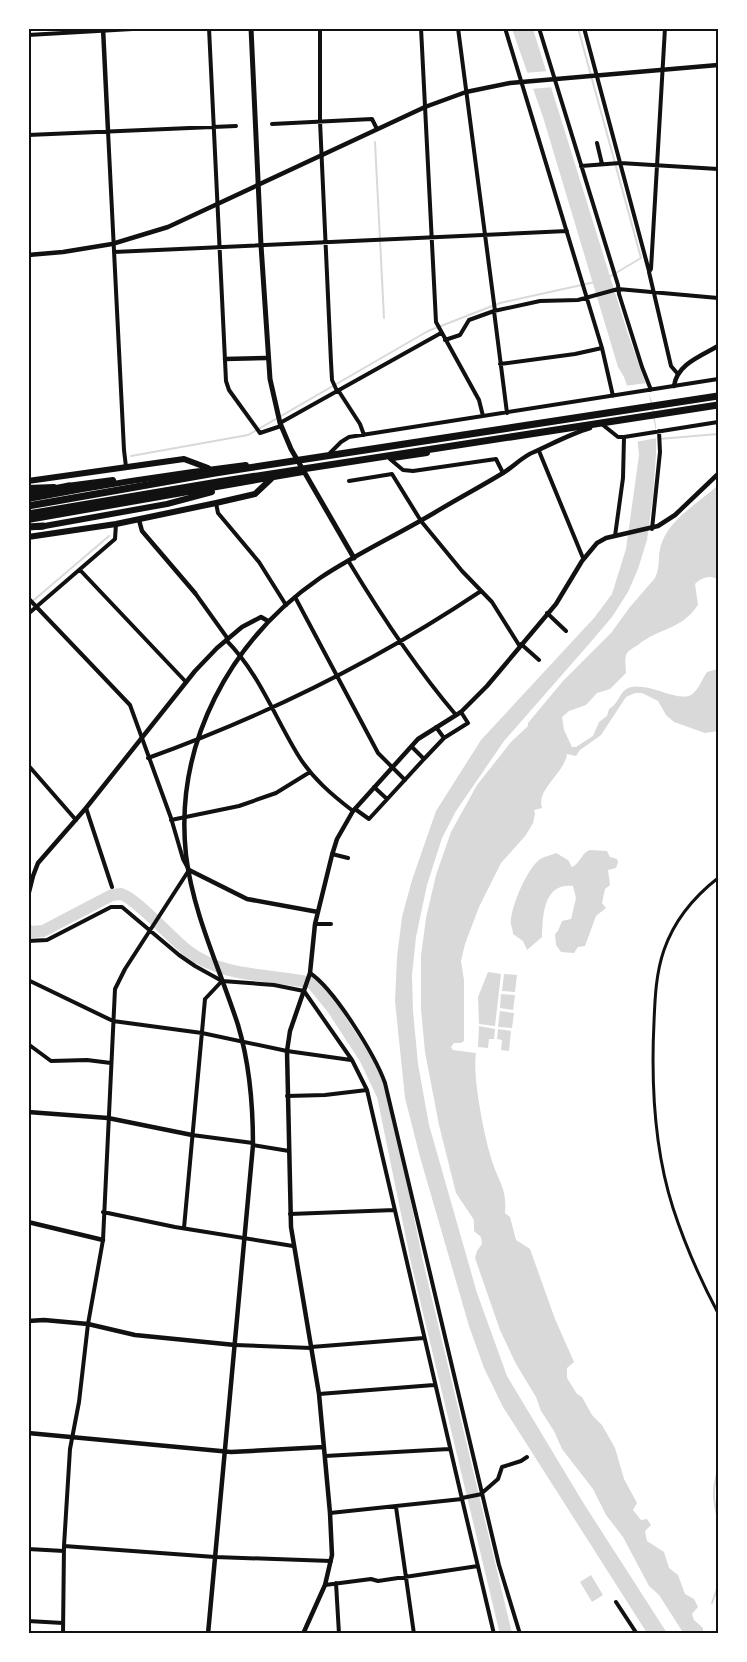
<svg xmlns="http://www.w3.org/2000/svg" width="747" height="1662" font-family="Arial,sans-serif">
<rect width="100%" height="100%" fill="#fff"/>
<path fill="#d9d9d9" d="M512,29H533L627,331L652,402L656,425V454L653,496L647,540L638,569L628,592L612,617L589,644L504,741L456,811L442,838L427,885L416,937L412,975L413,1011L418,1064L429,1125L477,1293L507,1376L584,1504L667,1633H647L503,1407L484,1368L469,1326L420,1157L405,1098L395,1001L397,957L402,917L412,880L436,811L481,740L594,618L612,594L626,549L639,455L634,406L624,377L618,367L543,117Z
M718,485V580C711,574 701,578 695,584L698,605C680,631 660,627 638,645C635,647 629,650 627,653C624,658 626,667 626,673L610,689L597,693L586,705L569,711L562,717L564,730L572,747H576L593,736L599,722L607,716L609,709C620,703 619,690 631,687C651,683 677,702 691,695C699,690 702,679 707,672L718,669V731L705,733L674,722L666,715L658,701L642,693H635L626,697L601,735L580,750L576,756L567,754C564,774 536,789 542,808L534,810L535,814L533,823L526,835L501,863L479,907L465,944L461,961L464,980V1041L461,1043H454L451,1047L453,1050L476,1053C472,1077 485,1141 493,1164C500,1184 507,1190 505,1213L510,1217L516,1240L530,1249L555,1319L574,1362L567,1368V1378L577,1394L582,1397L592,1415L602,1425L615,1448L624,1479L637,1503L633,1510L641,1520L647,1519L651,1525L645,1531L647,1541L664,1552L669,1568L678,1575L685,1594L694,1599L698,1607L692,1614L694,1620L703,1628V1633L684,1634L659,1595L649,1586L623,1537L606,1515L593,1489L562,1449L554,1431L541,1411L536,1397L516,1364L500,1330L475,1258L477,1251L482,1244L481,1237L474,1231V1220L456,1193L439,1125L425,1052L421,1009V956L426,918L436,875L451,832L477,785L511,742L528,726V723L563,681L611,633L630,607L655,578C661,566 657,554 662,542C671,518 700,502 718,485Z
M590,850L607,851L610,857L617,859L618,862L616,868L608,870L610,885L605,889L602,903L606,908L596,916L585,946L578,947L574,953L561,952L556,945L555,934L558,931L562,921L571,919L576,898L573,886C543,883 543,915 542,937L527,950L523,941L513,934C513,931 512,928 511,925C509,910 527,869 539,860C544,856 550,856 556,853L568,860L572,867C580,864 582,852 590,850Z
M488,972L501,974L495,1026L479,1024L478,997Z
M504,974L517,975L515,992L502,991Z
M501,994L515,995L513,1010L500,1008Z
M500,1011L514,1013L512,1028L498,1027Z
M479,1026L495,1029L494,1039H489L488,1048L478,1047Z
M498,1029L511,1031L509,1051L501,1050L502,1040L497,1039Z
M591,1575L603,1595L592,1602L580,1582Z"/>
<path fill="#fff" d="M549,71L554,87L530,89L524,73Z
M647,383L657,438L635,442L631,406L624,386Z"/>
<g fill="none" stroke-linecap="round" stroke-linejoin="round">
<path stroke="#d9d9d9" stroke-width="2" d="M578,28L641,258L609,277
M375,142L384,318
M659,439L718,434
M131,456L248,435L428,331L500,303L595,282
M28,605L109,536
M718,1470C712,1491 713,1498 718,1519
M712,1603L718,1586"/>
<path stroke="#d9d9d9" stroke-width="12" d="M28,930L32,932L43,931L112,895C112,895 121,894 121,894C136,898 173,940 188,951C223,978 271,974 312,983L333,1009L365,1058L383,1096L417,1262L506,1634"/>
<path stroke="#111" stroke-width="3" d="M718,878C695,896 674,921 664,950C656,973 655,997 654,1022C651,1084 654,1149 673,1208C685,1245 700,1279 718,1313"/>
<path stroke="#111" stroke-width="4" d="M209,28L226,381L229,390L260,433L281,426
M320,28V121L331,362L332,380L337,391
M421,28L436,322L479,400L483,416
M458,28L495,311
M505,28L602,348L613,396
M539,28L618,285L619,294L642,367L651,390
M584,28L649,271
M665,28L651,269L649,272L671,366L677,373
M28,35L150,28
M272,124L372,119L377,129
M108,131L124,450L126,467
M28,135L236,126
M597,143L602,164
M581,166L620,163L718,169
M114,252L567,231
M494,311L507,413
M445,340L460,335L469,320L494,311L540,301L578,300L618,289L718,298
M500,364L575,354L602,348
M338,390L360,424L364,435
M280,423L441,333
M603,425L618,437H624L718,422
M539,451L583,558
M330,453L341,442L349,437L718,379
M390,459L403,470L413,471L496,459L503,473
M349,481L392,474L421,521L462,571L492,602L519,645
M216,503L218,513L259,562L286,605
M652,529L660,452L659,431
M615,536L623,478L624,437
M349,562C381,615 415,667 456,715
M80,570L186,682
M195,593L228,639
M295,597L378,753L405,780
M28,598L130,705L171,818L183,859L189,870L125,969L115,989L103,1240L88,1324L79,1402L70,1449L64,1546L63,1634
M547,613L566,631
M28,614L115,539L116,524
M226,640C259,673 274,716 298,755C312,778 332,795 353,811
M521,644L539,660
M436,727L444,738
M148,758C265,716 378,660 481,591
M424,759L444,738L468,723L461,712
M28,765L76,820
M374,787L387,799
M86,808L112,887
M355,809L369,819L424,759L412,747
M171,820L239,806L276,793L310,772
M332,854L348,858
M315,924H331
M28,941L47,940L111,907H122L179,955L195,966L222,981L274,985L304,991L352,1060L367,1090L462,1499L330,1513
M310,973C334,989 375,1055 385,1083L499,1565L520,1634
M28,980L113,1021L202,1033L287,1051L351,1060
M28,1044L51,1061L87,1060L111,1063
M287,1096L325,1095L367,1090
M192,1135L253,1143
M253,1145L289,1151
M103,1212L175,1227L293,1246
M290,1214L395,1210
M184,1228L205,999L222,981
M235,1345L311,1348
M311,1347L424,1338
M319,1394L434,1385
M325,1456L449,1449
M482,1493L498,1479L502,1467L521,1461L527,1457
M462,1498L482,1494
M462,1499L494,1634
M396,1507L414,1634
M64,1546L215,1557L331,1561
M28,1549L64,1551
M336,1583L339,1634
M325,1585L371,1579L378,1581L478,1566
M616,1602L637,1634
M28,1621L63,1623"/>
<path stroke="#111" stroke-width="4.5" d="M103,28L108,131
M28,255L63,252L112,244L168,227L425,107L466,92L510,83L718,65
M225,359L267,358
M674,386C677,364 701,356 718,346
M139,520L142,531L195,593
M189,870L247,899L318,912
M28,896L33,876L38,863L86,808L195,671L217,648L242,627L261,617L268,621
M28,1112L108,1118L192,1135
M28,1222L103,1240
M28,1321L44,1320L88,1324L135,1335L235,1345
M28,1433L231,1452L324,1447
M208,1634L253,1145C253,1104 250,1065 238,1025C220,969 193,914 186,855C174,744 230,640 320,578C356,554 397,535 434,513C457,499 480,487 503,473C513,467 523,456 534,452C552,444 570,434 590,428
M303,1634L325,1585L332,1555L330,1513L319,1394L291,1227L287,1051L290,1031L310,973L315,924L332,855L337,839L353,811L418,739L461,712L487,686L556,604L582,561L597,543L606,538L658,526L675,515L718,474"/>
<path stroke="#111" stroke-width="5" d="M251,28L261,245L270,379L280,423L291,449L354,558"/>
<path stroke="#111" stroke-width="6" d="M393,458L427,453
M28,481L184,459L208,468
M67,486L113,480
M28,488L54,487
M28,499C101,485 173,474 246,465
M28,520L303,472
M39,527L167,504L212,492
M28,537L116,524L216,503L255,494L272,478"/>
<path stroke="#111" stroke-width="7" d="M28,494L69,486
M28,506L215,473L718,396
M28,514L218,482L718,405
M28,527L43,526"/>
</g>
<rect width="747" height="1662" fill="none" stroke="#ffffff" stroke-width="60"/>
<rect x="30" y="30" width="687" height="1602" fill="none" stroke="#111" stroke-width="2"/>
</svg>
